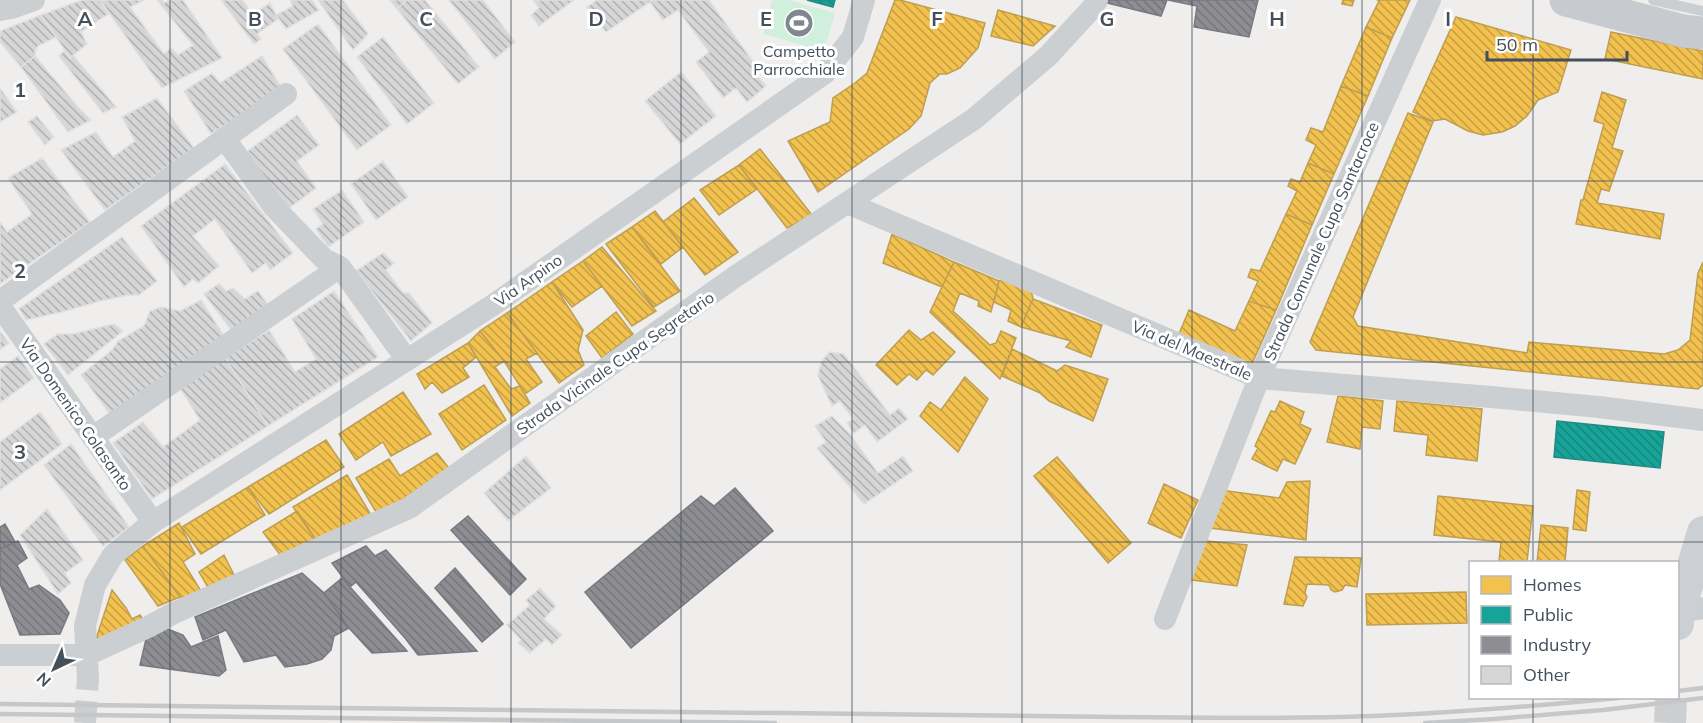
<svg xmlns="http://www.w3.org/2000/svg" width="1703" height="723" font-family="Mulish,sans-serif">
<defs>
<pattern id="homes-back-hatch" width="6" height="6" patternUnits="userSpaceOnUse" patternTransform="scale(1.5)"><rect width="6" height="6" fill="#f2c14e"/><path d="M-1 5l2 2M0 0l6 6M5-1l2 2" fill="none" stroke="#c69f44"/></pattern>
<pattern id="public-back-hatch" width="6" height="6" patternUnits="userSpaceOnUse" patternTransform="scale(1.5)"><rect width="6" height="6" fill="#17a398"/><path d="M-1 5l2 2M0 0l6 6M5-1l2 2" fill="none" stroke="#16877f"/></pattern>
<pattern id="industry-back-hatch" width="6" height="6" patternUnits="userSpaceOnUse" patternTransform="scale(1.5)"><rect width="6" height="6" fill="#8d8d92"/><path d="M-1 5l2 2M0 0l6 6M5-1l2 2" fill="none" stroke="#75767a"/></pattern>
<pattern id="building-back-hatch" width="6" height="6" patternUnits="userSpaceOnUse" patternTransform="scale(1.5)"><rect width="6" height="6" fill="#d6d6d7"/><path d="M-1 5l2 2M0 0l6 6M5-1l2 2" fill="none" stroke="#afb0b2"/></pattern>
</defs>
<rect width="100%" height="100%" fill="#efeeed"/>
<path fill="#d0f0dd" d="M772,0H789L835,13L824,51L763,34Z"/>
<path fill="url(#homes-back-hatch)" stroke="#be9f52" stroke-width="1.5" d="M895,0H900L985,23L978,48L960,68L947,74H940L930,83L921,116L909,129L818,192L788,141L830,122L833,98L855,83L867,73Z
M1343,0H1354L1352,6L1342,4Z
M1377,0H1410L1392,38L1366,27L1379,1Z
M998,10L1055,26L1033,46L991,36Z
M1456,17L1571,50L1558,92L1538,100L1527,116L1515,126L1502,132L1483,135L1468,131L1445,119L1432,121L1413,112Z
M1366,27L1392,38L1368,96L1341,86Z
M1611,32L1703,51V79L1605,59Z
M1341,86L1368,96L1334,174L1308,163L1316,145L1306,140L1311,128L1323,132Z
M1602,92L1626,100L1612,148L1623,151L1609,191L1601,189L1597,203L1664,214L1660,239L1576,224L1581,200H1583L1604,124L1594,121Z
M1408,113L1433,122L1353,317L1358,326L1527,353L1529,342L1664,354L1678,350L1690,340L1698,273L1703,262V385L1698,389L1316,350L1310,342Z
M760,149L812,215L787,228L739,165Z
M1308,163L1334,174L1312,225L1286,214L1297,191L1288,186L1291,179L1300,182Z
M739,165L757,189L719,215L700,190Z
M694,198L738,252L705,275L663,222Z
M655,211L683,247L661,264L632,227Z
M1286,214L1312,225L1276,310L1249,301L1258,281L1248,277L1251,269L1260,271Z
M632,227L680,291L654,307L606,244Z
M892,234L954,262L942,287L883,263Z
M602,247L656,311L632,326L583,261Z
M583,261L602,286L572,307L552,282Z
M954,262L999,281L991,312L978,306L979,301L960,293L953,311L990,345L996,343L1001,331L1016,338L1000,379L930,312Z
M1006,278L1031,289L1033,299L1021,327L1008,321L1011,310L994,302L999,281Z
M552,282L583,330L578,350L584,365L559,383L507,313Z
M1033,299L1102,325L1091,357L1066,347L1071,341L1021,327Z
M1249,301L1276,310L1251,366L1178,336L1189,310L1235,331Z
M616,312L633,334L602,358L586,336Z
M507,313L537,353L526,359L542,382L525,394L504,361L480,331Z
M909,330L921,340L933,332L955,352L933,375L926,370L917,380L909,374L897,385L876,365Z
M480,331L504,361L495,367L511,389L520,386L530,403L512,416L468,343Z
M468,343L476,357L463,368L469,377L442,393L432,382L425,389L417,374Z
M1012,349L1057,371L1065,365L1108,379L1093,421L1049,401L1040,393L1002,376Z
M965,377L988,399L958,452L920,416L930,402L941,410Z
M484,385L506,420L462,450L439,414Z
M403,392L431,434L391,456L383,442L356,460L339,434Z
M1338,396L1383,401L1380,429L1362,427L1360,449L1327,442Z
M1280,401L1304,412L1300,424L1311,429L1295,464L1283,459L1277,471L1252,459L1258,448L1255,446L1271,411L1275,412Z
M1397,401L1482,409L1477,461L1426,455L1428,435L1394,431Z
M326,440L344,467L269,514L248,487Z
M437,453L449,468L399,502L376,512L356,478L389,459L400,476Z
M1057,457L1131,543L1108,563L1034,476Z
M347,475L371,515L316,540L293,507Z
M1310,481L1306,540L1210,528L1221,490L1279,498L1287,482Z
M1164,484L1198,500L1181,538L1148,523Z
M248,487L265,515L201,554L182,527Z
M1577,490L1590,492L1586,531L1573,529Z
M1438,496L1533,506L1527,562L1499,561L1501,542L1434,535Z
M297,511L316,540L281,556L263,532Z
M179,523L195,554L183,562L204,596L185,604L143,546Z
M1541,525L1568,528L1565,562H1537Z
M1206,541L1247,545L1237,586L1191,580Z
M143,546L180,597L158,606L125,560Z
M224,555L235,577L209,589L199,572Z
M1295,557L1361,558L1357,587L1345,585L1342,590L1335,592L1331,590L1329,585L1307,584L1305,593L1307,597L1303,606L1284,604Z
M112,590L126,608L132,619L140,615L148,627L95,642Z
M1466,592L1467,623L1367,625L1366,594Z"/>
<path fill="url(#public-back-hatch)" stroke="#248a86" stroke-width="1.5" d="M807,0H835L833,7Z
M1557,421L1664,432L1660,468L1554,457Z"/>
<path fill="url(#industry-back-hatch)" stroke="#777a82" stroke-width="1.5" d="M1108,0H1167L1161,16L1107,3Z
M1168,0H1258L1249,37L1194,27L1197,6Z
M735,488L773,531L631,648L585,592L701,496L714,506Z
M468,516L526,579L510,595L451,530Z
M5,524L15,542L0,549V527Z
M18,541L27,558L17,565L29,589L39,585L60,600L69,613L60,634L20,635L0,584V549Z
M366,546L375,556L386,550L477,651L418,655L405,638L356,582L350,587L332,563Z
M455,568L503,624L482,642L435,588Z
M302,573L324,593L349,628L334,636L331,650L322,659L307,664L285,667L276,655L244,662L226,630L203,640L195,617Z
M342,578L350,587L407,651L372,653L349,628L324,593Z
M165,628L183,635L191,647L218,636L226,670L219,676L140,665L146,639Z"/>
<path fill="url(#building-back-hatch)" stroke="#e0e0e0" stroke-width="1.5" d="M82,0H100L108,14L81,32L87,44L70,58L41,15Z
M100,0H144L130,7L164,54L171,48L178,55L193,45L157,0H162L164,3L170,0H183L222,58L162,88Z
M221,0H242L253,14L270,3L278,19L257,34L261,39L254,44Z
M290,0H312L319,10L286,29L276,15L293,6Z
M318,0H343L368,34L353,50Z
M390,0H407L397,9Z
M407,0H425L479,67L458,84L397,9Z
M449,0H483L515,42L495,59Z
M533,0H574L539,26L531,15L539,8Z
M597,0H709L759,70L756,74L766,86L747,102L736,88L723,98L696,62L709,52L678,10L663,20L650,2L606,32L587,7Z
M41,15L56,37L38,46L35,51V56L21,67L0,42V31Z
M318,24L391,125L357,150L283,49Z
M383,37L434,103L407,124L357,57Z
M65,50L70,58L73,55L116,107L103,113L59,56Z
M35,56L78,107L91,120L68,132L21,67Z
M262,56L282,89L211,134L184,91L212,73L220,83Z
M681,72L716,116L680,144L645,101Z
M0,88L17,112L0,122Z
M157,98L194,148L105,210L61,150L96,132L113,157L135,141L122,117Z
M297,115L319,145L297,161L316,188L284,212L242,155Z
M37,116L54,137L45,145L28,122Z
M42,158L90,222L0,284V222L7,232L32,214L8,178Z
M383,161L408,197L376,220L351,184Z
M225,164L293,253L270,270L266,263L252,273L215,219L193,236L219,266L198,283L193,279L184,287L141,226Z
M342,190L364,222L328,247L316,229L323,224L313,209Z
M122,237L157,281L139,295H129L100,301L62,312L26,320L19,309Z
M383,253L394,263L386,270L403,293H409L432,323L411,341L356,271Z
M219,284L226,291L233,288L245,299L258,291L269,306L231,330L204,294Z
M334,291L378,357L268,426L225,358L269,330L295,372L316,359L292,319Z
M201,300L226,339L115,421L81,375L112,350L118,341L144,326L150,311L161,307L180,311Z
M114,324L123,331L68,375L44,344L58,334H73Z
M0,331L9,343L0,350Z
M829,352L844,354L890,415L899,408L908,419L877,442L865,425L854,433L847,423L853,419L840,401L832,406L818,376L821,362Z
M18,356L34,378L0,403V369Z
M225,358L268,426L152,499L113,443L143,422L163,447L200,420L180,388Z
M40,412L62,444L0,490V442Z
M832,416L849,433L878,473L903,456L913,471L864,504L817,448L826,442L815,426Z
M71,444L129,527L103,546L44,465Z
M526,456L551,488L508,521L484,493Z
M47,509L83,560L65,573L71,583L58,594L20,535Z
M540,588L556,606L544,619L562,635L552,645L546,639L530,653L518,643L521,640L507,625L530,605L526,600Z"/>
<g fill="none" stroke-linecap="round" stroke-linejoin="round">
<path stroke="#cdced0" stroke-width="22" stroke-dasharray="22 11" stroke-linecap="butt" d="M85,723L88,678"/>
<path stroke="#cdced0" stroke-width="32" stroke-dasharray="32 16" stroke-linecap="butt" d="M1670,723L1671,698"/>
<path stroke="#cccfd2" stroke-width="10" d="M1653,0L1703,11"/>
<path stroke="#cccfd2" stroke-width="22" d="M0,10L11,8L34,0
M225,139L274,207L324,259L340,267L407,360
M847,203L1259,378L1491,397L1599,407L1703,420
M0,301L286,94
M0,306L153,522
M93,437L340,267
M1679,612L1703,608
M1165,619L1259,378L1430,0
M0,655H87L148,627L174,613L409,508L736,276L974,119L1048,56L1093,7L1097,0
M88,678L85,626L95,585L113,555L153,522L493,305L825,73L853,37L864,0"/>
<path stroke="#cccfd3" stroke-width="32" d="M1678,624L1679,612L1703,532"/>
<path stroke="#c7cace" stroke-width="33" d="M1566,0L1683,31L1703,33"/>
<path stroke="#c5c7c9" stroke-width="4.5" d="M1678,691L1703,688
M0,704L1117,717C1202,718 1287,719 1372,716C1454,713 1536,706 1618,698
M0,714L775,723
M1425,723L1494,719L1603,710L1703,698"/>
</g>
<path fill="none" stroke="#444f5c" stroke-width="1.5" stroke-opacity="0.55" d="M170,0V723M341,0V723M511,0V723M681,0V723M852,0V723M1022,0V723M1192,0V723M1362,0V723M1533,0V562M0,181H1703M0,362H1703M0,542H1703M1533,698V723"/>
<defs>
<g id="stadium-disc" transform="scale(1.5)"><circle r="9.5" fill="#80878f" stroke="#fff"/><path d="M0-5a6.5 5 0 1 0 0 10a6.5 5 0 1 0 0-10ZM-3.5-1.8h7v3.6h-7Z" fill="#fff"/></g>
</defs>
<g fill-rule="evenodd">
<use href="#stadium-disc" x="799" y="23"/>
</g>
<g text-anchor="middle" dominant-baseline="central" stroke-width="6" stroke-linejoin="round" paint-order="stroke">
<g font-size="16" fill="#444f5c" stroke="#fff">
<text x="799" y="51">Campetto<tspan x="799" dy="18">Parrocchiale</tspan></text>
</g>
<g font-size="16" fill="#444f5c" stroke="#fff">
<text transform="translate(1321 241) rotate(-66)">Strada Comunale Cupa Santacroce</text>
<text transform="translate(528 280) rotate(-35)">Via Arpino</text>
<text transform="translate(1192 350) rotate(23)">Via del Maestrale</text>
<text transform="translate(615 363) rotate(-35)">Strada Vicinale Cupa Segretario</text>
<text transform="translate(76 414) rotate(55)">Via Domenico Colasanto</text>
</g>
</g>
<g font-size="20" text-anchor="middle" font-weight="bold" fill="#444f5c" stroke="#fff" stroke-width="6" stroke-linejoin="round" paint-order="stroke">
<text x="85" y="26">A</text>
<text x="255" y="26">B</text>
<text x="426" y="26">C</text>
<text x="596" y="26">D</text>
<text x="766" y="26">E</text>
<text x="937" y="26">F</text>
<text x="1107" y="26">G</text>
<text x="1277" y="26">H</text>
<text x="1448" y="26">I</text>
<text x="20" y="97">1</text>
<text x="20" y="278">2</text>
<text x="20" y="459">3</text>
</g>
<rect x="1469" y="561" width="210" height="138" fill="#ffffff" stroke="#b4b9be" stroke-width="1.5"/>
<rect x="1481" y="576" width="30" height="18" fill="#f2c14e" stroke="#b4b9be" stroke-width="1.5"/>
<text x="1523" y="591" font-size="18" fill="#444f5c">Homes</text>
<rect x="1481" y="606" width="30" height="18" fill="#17a398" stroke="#b4b9be" stroke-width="1.5"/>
<text x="1523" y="621" font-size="18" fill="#444f5c">Public</text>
<rect x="1481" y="636" width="30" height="18" fill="#8d8d92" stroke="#b4b9be" stroke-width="1.5"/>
<text x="1523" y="651" font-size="18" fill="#444f5c">Industry</text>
<rect x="1481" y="666" width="30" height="18" fill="#d6d6d7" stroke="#b4b9be" stroke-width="1.5"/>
<text x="1523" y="681" font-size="18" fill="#444f5c">Other</text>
<g transform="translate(54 669) rotate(224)" stroke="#ffffff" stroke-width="4.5" paint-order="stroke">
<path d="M0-4.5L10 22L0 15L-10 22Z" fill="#444f5c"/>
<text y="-9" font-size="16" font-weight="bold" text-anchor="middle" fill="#444f5c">N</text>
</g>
<path d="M1487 51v9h140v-9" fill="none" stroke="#444f5c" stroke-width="3"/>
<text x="1496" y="51" font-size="18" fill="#444f5c" stroke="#ffffff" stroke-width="4.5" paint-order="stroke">50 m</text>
</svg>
